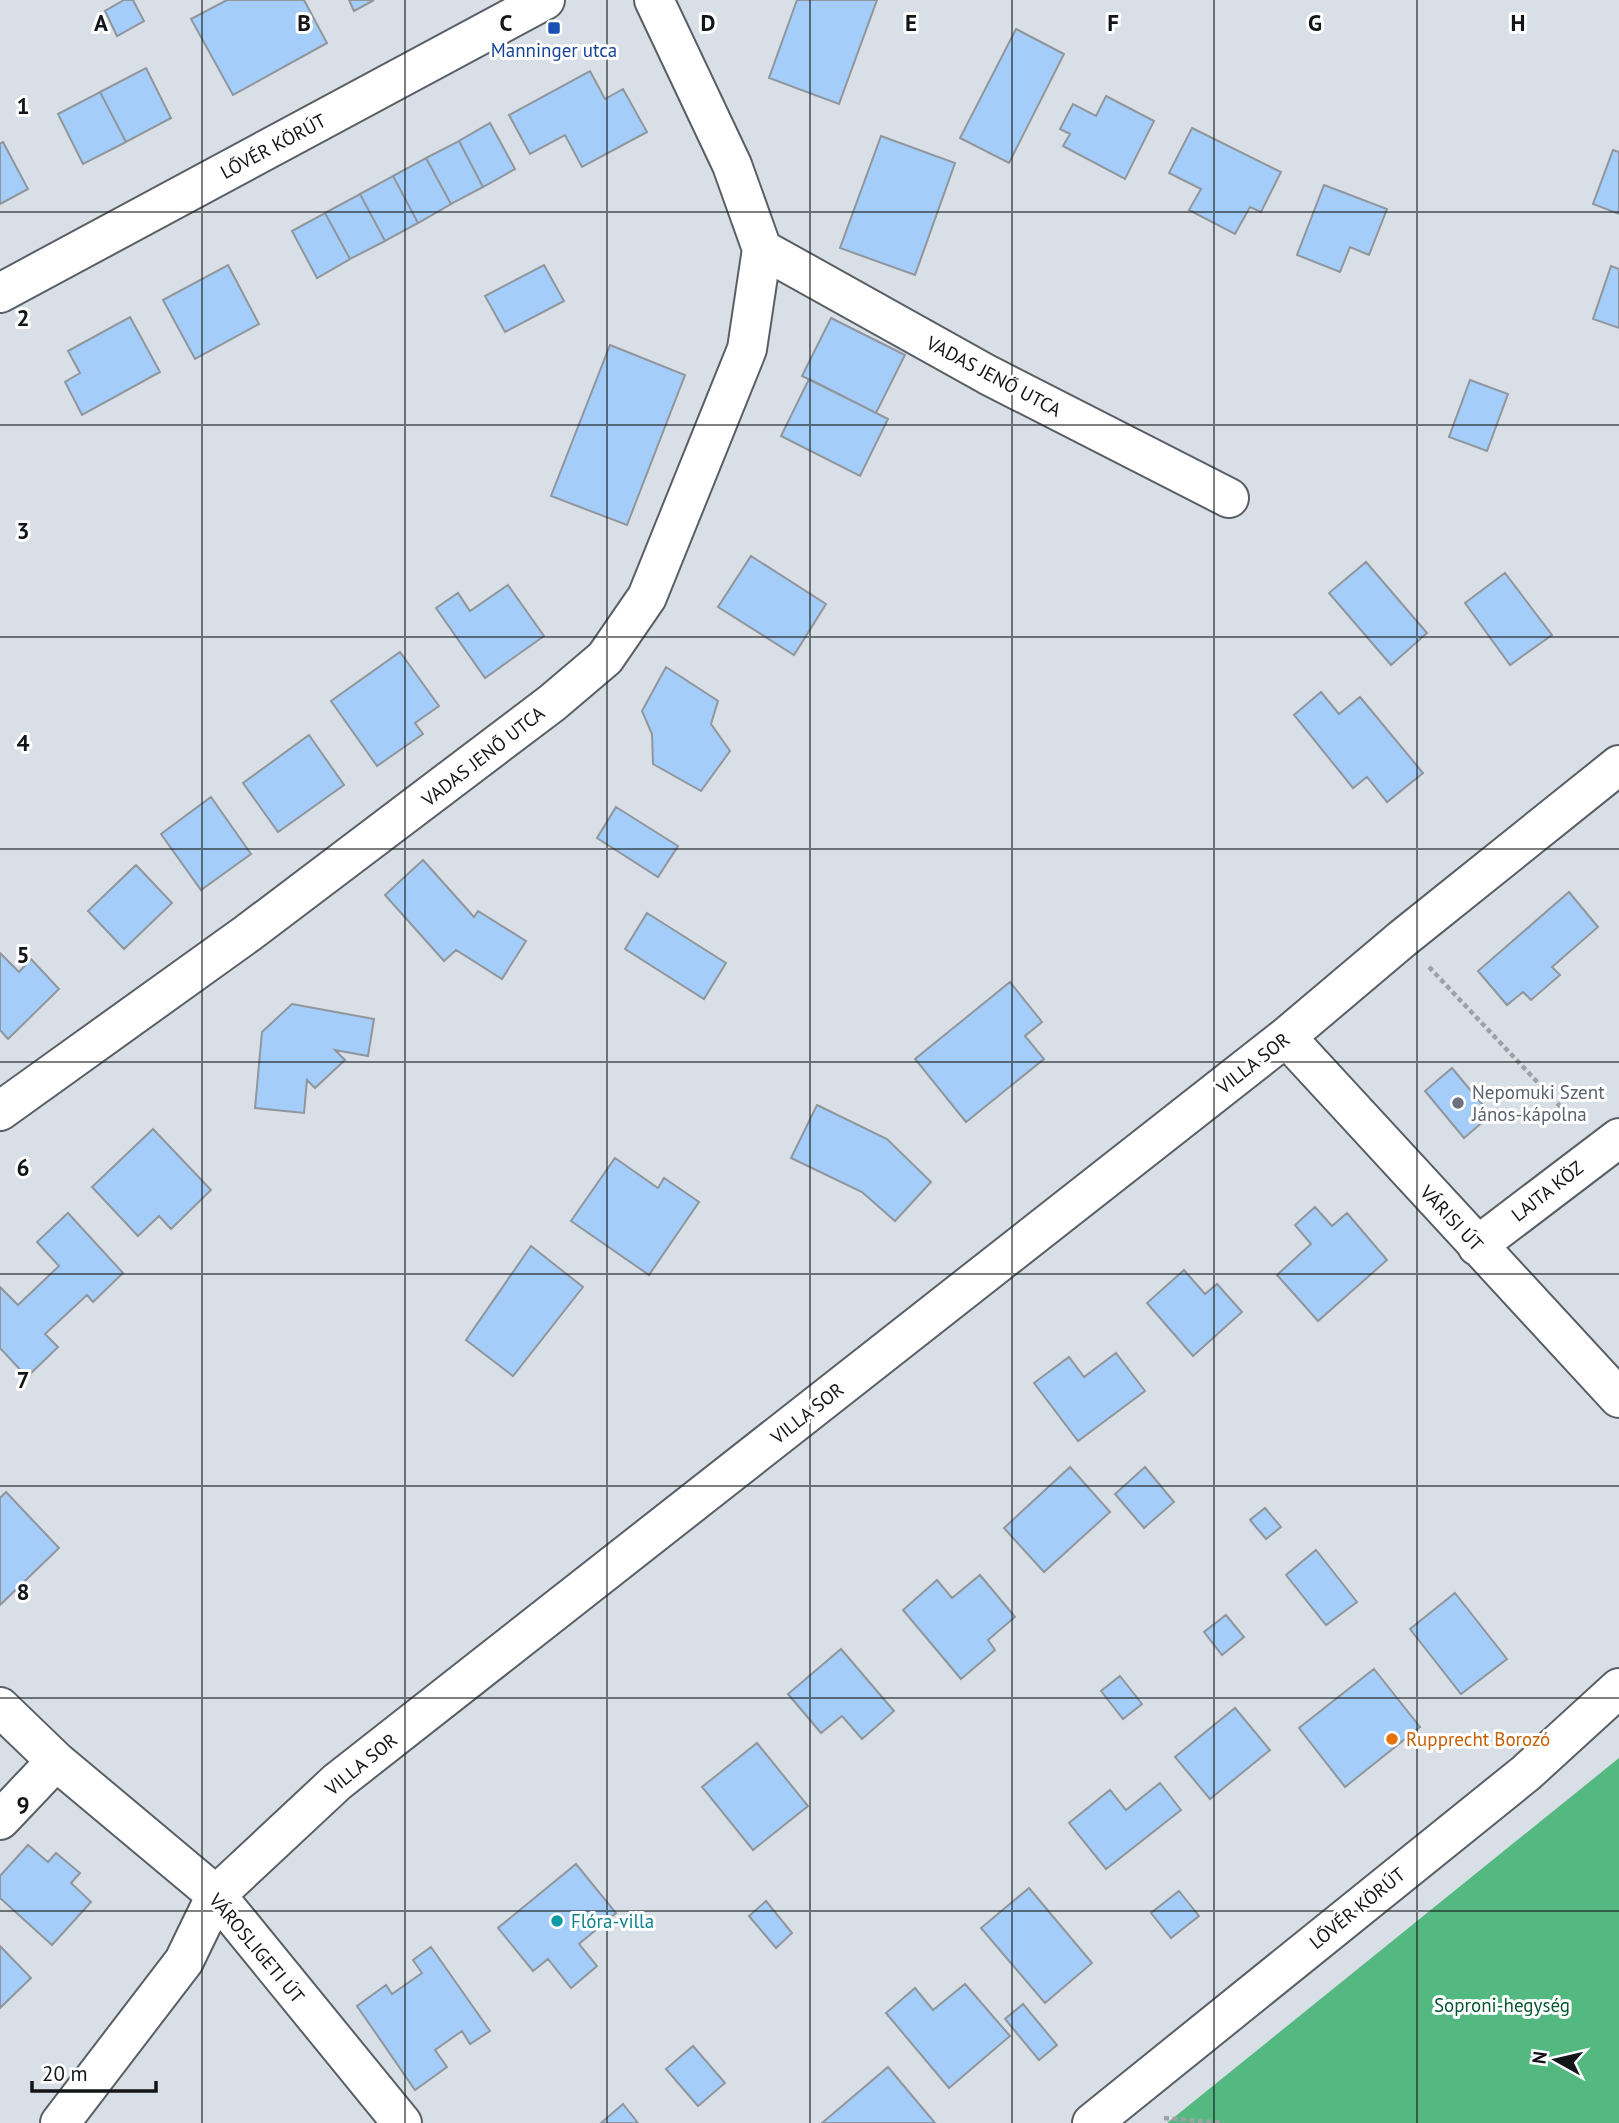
<svg xmlns="http://www.w3.org/2000/svg" width="1619" height="2123" font-family="'PT Sans',sans-serif">
<rect width="100%" height="100%" fill="#d9dfe6"/>
<path fill="#53b980" d="M1619,1758V2123H1167Z"/>
<path fill="#a4cdf9" stroke="#90969c" stroke-width="2" d="M124,0H133L144,21L117,36L105,11Z
M227,0H304L327,43L233,95L191,19Z
M349,0H374L354,11Z
M797,0H877L839,104L769,78Z
M1016,29L1064,54L1009,163L960,138Z
M146,68L171,118L126,142L100,92Z
M590,71L605,99L623,89L647,132L582,167L565,135L530,154L509,115Z
M100,92L126,142L83,164L58,114Z
M1106,96L1154,121L1125,179L1063,146L1070,134L1060,129L1073,104L1096,116Z
M490,123L515,169L483,187L459,141Z
M1192,128L1281,172L1261,212L1250,207L1235,234L1189,210L1201,189L1169,173Z
M881,136L955,163L915,275L840,248Z
M459,141L483,187L451,204L426,158Z
M3,142L28,189L0,204V144Z
M1613,150L1619,152V214L1593,204Z
M426,158L451,204L418,223L393,176Z
M393,176L418,223L385,241L360,194Z
M1324,185L1387,209L1369,255L1350,247L1340,272L1297,255Z
M360,194L385,241L350,259L325,213Z
M325,213L350,259L317,278L292,231Z
M228,265L259,324L195,359L163,300Z
M544,265L564,301L505,332L485,296Z
M1611,266L1619,269V328L1593,319Z
M130,317L160,372L82,415L65,382L80,373L68,351Z
M831,318L905,355L876,413L802,376Z
M610,345L685,375L627,525L551,496Z
M809,379L888,419L860,476L781,436Z
M1470,380L1508,394L1487,451L1449,437Z
M751,556L826,604L794,655L718,607Z
M1366,562L1427,633L1391,665L1329,593Z
M1505,573L1552,635L1510,665L1465,603Z
M508,585L544,636L485,678L436,608L458,593L470,611Z
M400,652L439,706L415,723L423,734L377,766L331,701Z
M666,667L718,701L711,724L730,751L701,791L653,764L652,734L642,711Z
M1321,692L1339,714L1360,697L1423,773L1387,802L1367,777L1353,788L1294,715Z
M309,735L344,785L278,832L243,783Z
M211,797L251,854L201,890L161,834Z
M616,807L678,846L658,877L597,838Z
M423,860L474,917L478,911L526,941L502,979L456,950L444,961L385,895Z
M136,865L172,903L124,949L88,911Z
M1569,892L1598,927L1552,967L1560,975L1531,1000L1523,992L1507,1005L1478,971Z
M647,913L726,963L704,999L625,949Z
M0,953L19,972L31,959L59,989L8,1039L0,1030Z
M1010,982L1042,1022L1025,1036L1044,1059L966,1122L915,1059Z
M292,1004L374,1019L368,1056L335,1050L345,1060L315,1088L307,1080L304,1113L255,1108L262,1032Z
M1452,1068L1491,1115L1464,1138L1425,1091Z
M817,1105L887,1139L931,1182L895,1221L862,1192L791,1158Z
M153,1129L211,1190L171,1229L159,1216L138,1236L92,1187Z
M615,1158L658,1188L664,1178L699,1202L649,1275L571,1221Z
M1315,1207L1332,1226L1347,1213L1387,1260L1318,1321L1277,1275L1311,1244L1295,1225Z
M68,1213L123,1273L93,1302L87,1295L45,1334L58,1347L27,1377L0,1348V1287L18,1305L59,1266L37,1242Z
M531,1246L583,1287L513,1376L466,1340Z
M1184,1270L1205,1294L1217,1284L1242,1312L1193,1356L1147,1303Z
M1116,1353L1145,1391L1078,1441L1034,1383L1069,1357L1084,1377Z
M1070,1467L1110,1512L1044,1572L1004,1528Z
M1145,1467L1174,1502L1144,1528L1115,1494Z
M6,1492L59,1548L0,1605V1498Z
M1265,1508L1281,1527L1266,1539L1250,1520Z
M1316,1550L1357,1602L1326,1625L1286,1575Z
M980,1575L1015,1617L988,1640L995,1650L961,1679L903,1610L937,1580L952,1598Z
M1455,1593L1507,1659L1461,1694L1410,1629Z
M1226,1615L1244,1637L1222,1655L1204,1632Z
M841,1649L894,1711L862,1739L842,1716L821,1733L788,1694Z
M1374,1669L1420,1727L1345,1787L1299,1728Z
M1120,1676L1142,1704L1123,1719L1101,1691Z
M1235,1708L1270,1750L1210,1799L1175,1757Z
M757,1743L808,1806L753,1850L702,1787Z
M1160,1783L1181,1810L1106,1869L1069,1823L1110,1790L1126,1810Z
M28,1845L48,1862L56,1853L80,1873L71,1883L91,1902L52,1945L0,1898V1876Z
M576,1864L616,1913L579,1944L597,1966L571,1988L548,1959L533,1971L498,1928Z
M1029,1888L1092,1963L1045,2003L981,1928Z
M1179,1891L1199,1916L1171,1938L1151,1913Z
M766,1901L792,1933L776,1948L749,1916Z
M0,1946L31,1978L0,2008Z
M431,1947L490,2031L470,2044L462,2031L435,2050L447,2067L415,2090L357,2006L386,1985L392,1994L422,1973L413,1960Z
M965,1984L1010,2036L949,2088L886,2013L915,1988L933,2010Z
M1023,2004L1057,2045L1039,2060L1005,2019Z
M693,2046L725,2083L698,2106L666,2069Z
M888,2067L935,2123H822Z
M623,2104L638,2123H601Z"/>
<g fill="none" stroke-linecap="round" stroke-linejoin="round">
<g stroke="#595f64" stroke-width="42">
<path id="street" d="M762,249L988,375L1229,498
M0,293L545,0
M1286,1037L1619,1398
M0,1111L248,933L552,703L605,658L647,597L747,349L762,249L732,165L654,0
M1477,1246L1619,1138
M0,1707L56,1761L216,1895L402,2123
M0,1820L56,1761
M60,2123L184,1961L216,1895L337,1782L1286,1037L1402,939L1619,765
M1092,2123L1526,1773L1619,1688"/>
</g>
<path stroke="#9da2a8" stroke-width="4.5" stroke-dasharray="5 3.5" stroke-linecap="butt" d="M1429,967L1574,1121
M1164,2118L1224,2123"/>
<use href="#street" stroke="#fff" stroke-width="38"/>
</g>
<path fill="none" stroke="#131518" stroke-width="2" stroke-opacity="0.55" d="M202,0V2123M405,0V2123M607,0V2123M810,0V2123M1012,0V2123M1214,0V2123M1417,0V2123M0,212H1619M0,425H1619M0,637H1619M0,849H1619M0,1062H1619M0,1274H1619M0,1486H1619M0,1698H1619M0,1911H1619"/>
<rect fill="#1a4fb4" stroke="#fff" stroke-width="2.5" x="547" y="21" width="14" height="14" rx="3.5"/>
<circle fill="#6b7280" stroke="#fff" stroke-width="2.5" cx="1458" cy="1103" r="7"/>
<circle fill="#e8710a" stroke="#fff" stroke-width="2.5" cx="1392" cy="1739" r="7"/>
<circle fill="#0f9aa8" stroke="#fff" stroke-width="2.5" cx="557" cy="1921" r="7"/>
<g text-anchor="middle" dominant-baseline="central" stroke-width="6" stroke-linejoin="round" paint-order="stroke">
<g font-size="19" fill="#164399" stroke="#fff">
<text x="554" y="50">Manninger utca</text>
</g>
<g font-size="19" fill="#131518" stroke="#fff">
<text transform="translate(273 146) rotate(-28)">LŐVÉR KÖRÚT</text>
<text transform="translate(994 376) rotate(28)">VADAS JENŐ UTCA</text>
<text transform="translate(483 756) rotate(-38)">VADAS JENŐ UTCA</text>
<text transform="translate(1253 1063) rotate(-38)">VILLA SOR</text>
<text transform="translate(1547 1191) rotate(-38)">LAJTA KÖZ</text>
<text transform="translate(1452 1218) rotate(47)">VÁRISI ÚT</text>
<text transform="translate(807 1413) rotate(-38)">VILLA SOR</text>
<text transform="translate(361 1764) rotate(-39)">VILLA SOR</text>
<text transform="translate(1357 1908) rotate(-39)">LŐVÉR KÖRÚT</text>
<text transform="translate(257 1948) rotate(50)">VÁROSLIGETI ÚT</text>
</g>
<g font-size="19" fill="#5b616d" stroke="#fff" text-anchor="start">
<text x="1472" y="1092">Nepomuki Szent<tspan x="1472" dy="22">János-kápolna</tspan></text>
</g>
<g font-size="19" fill="#c56008" stroke="#fff" text-anchor="start">
<text x="1406" y="1739">Rupprecht Borozó</text>
</g>
<g font-size="19" fill="#0d838f" stroke="#fff" text-anchor="start">
<text x="571" y="1921">Flóra-villa</text>
</g>
<g font-size="19" fill="#065732" stroke="#fff">
<text x="1502" y="2005">Soproni-hegység</text>
</g>
</g>
<g font-size="23" text-anchor="middle" font-weight="bold" fill="#131518" stroke="#fff" stroke-width="6" stroke-linejoin="round" paint-order="stroke">
<text x="101" y="31">A</text>
<text x="304" y="31">B</text>
<text x="506" y="31">C</text>
<text x="708" y="31">D</text>
<text x="911" y="31">E</text>
<text x="1113" y="31">F</text>
<text x="1315" y="31">G</text>
<text x="1518" y="31">H</text>
<text x="23" y="114">1</text>
<text x="23" y="326">2</text>
<text x="23" y="539">3</text>
<text x="23" y="751">4</text>
<text x="23" y="963">5</text>
<text x="23" y="1176">6</text>
<text x="23" y="1388">7</text>
<text x="23" y="1600">8</text>
<text x="23" y="1813">9</text>
</g>
<g transform="translate(1556 2060) rotate(278)" stroke="#ffffff" stroke-width="5" paint-order="stroke">
<path d="M0-5L12 26L0 18L-12 26Z" fill="#131518"/>
<text y="-10" font-size="19" font-weight="bold" text-anchor="middle" fill="#131518">N</text>
</g>
<path d="M32 2081v10h124v-10" fill="none" stroke="#131518" stroke-width="3.5"/>
<text x="42" y="2081" font-size="21" fill="#131518" stroke="#ffffff" stroke-width="5" paint-order="stroke">20 m</text>
</svg>
